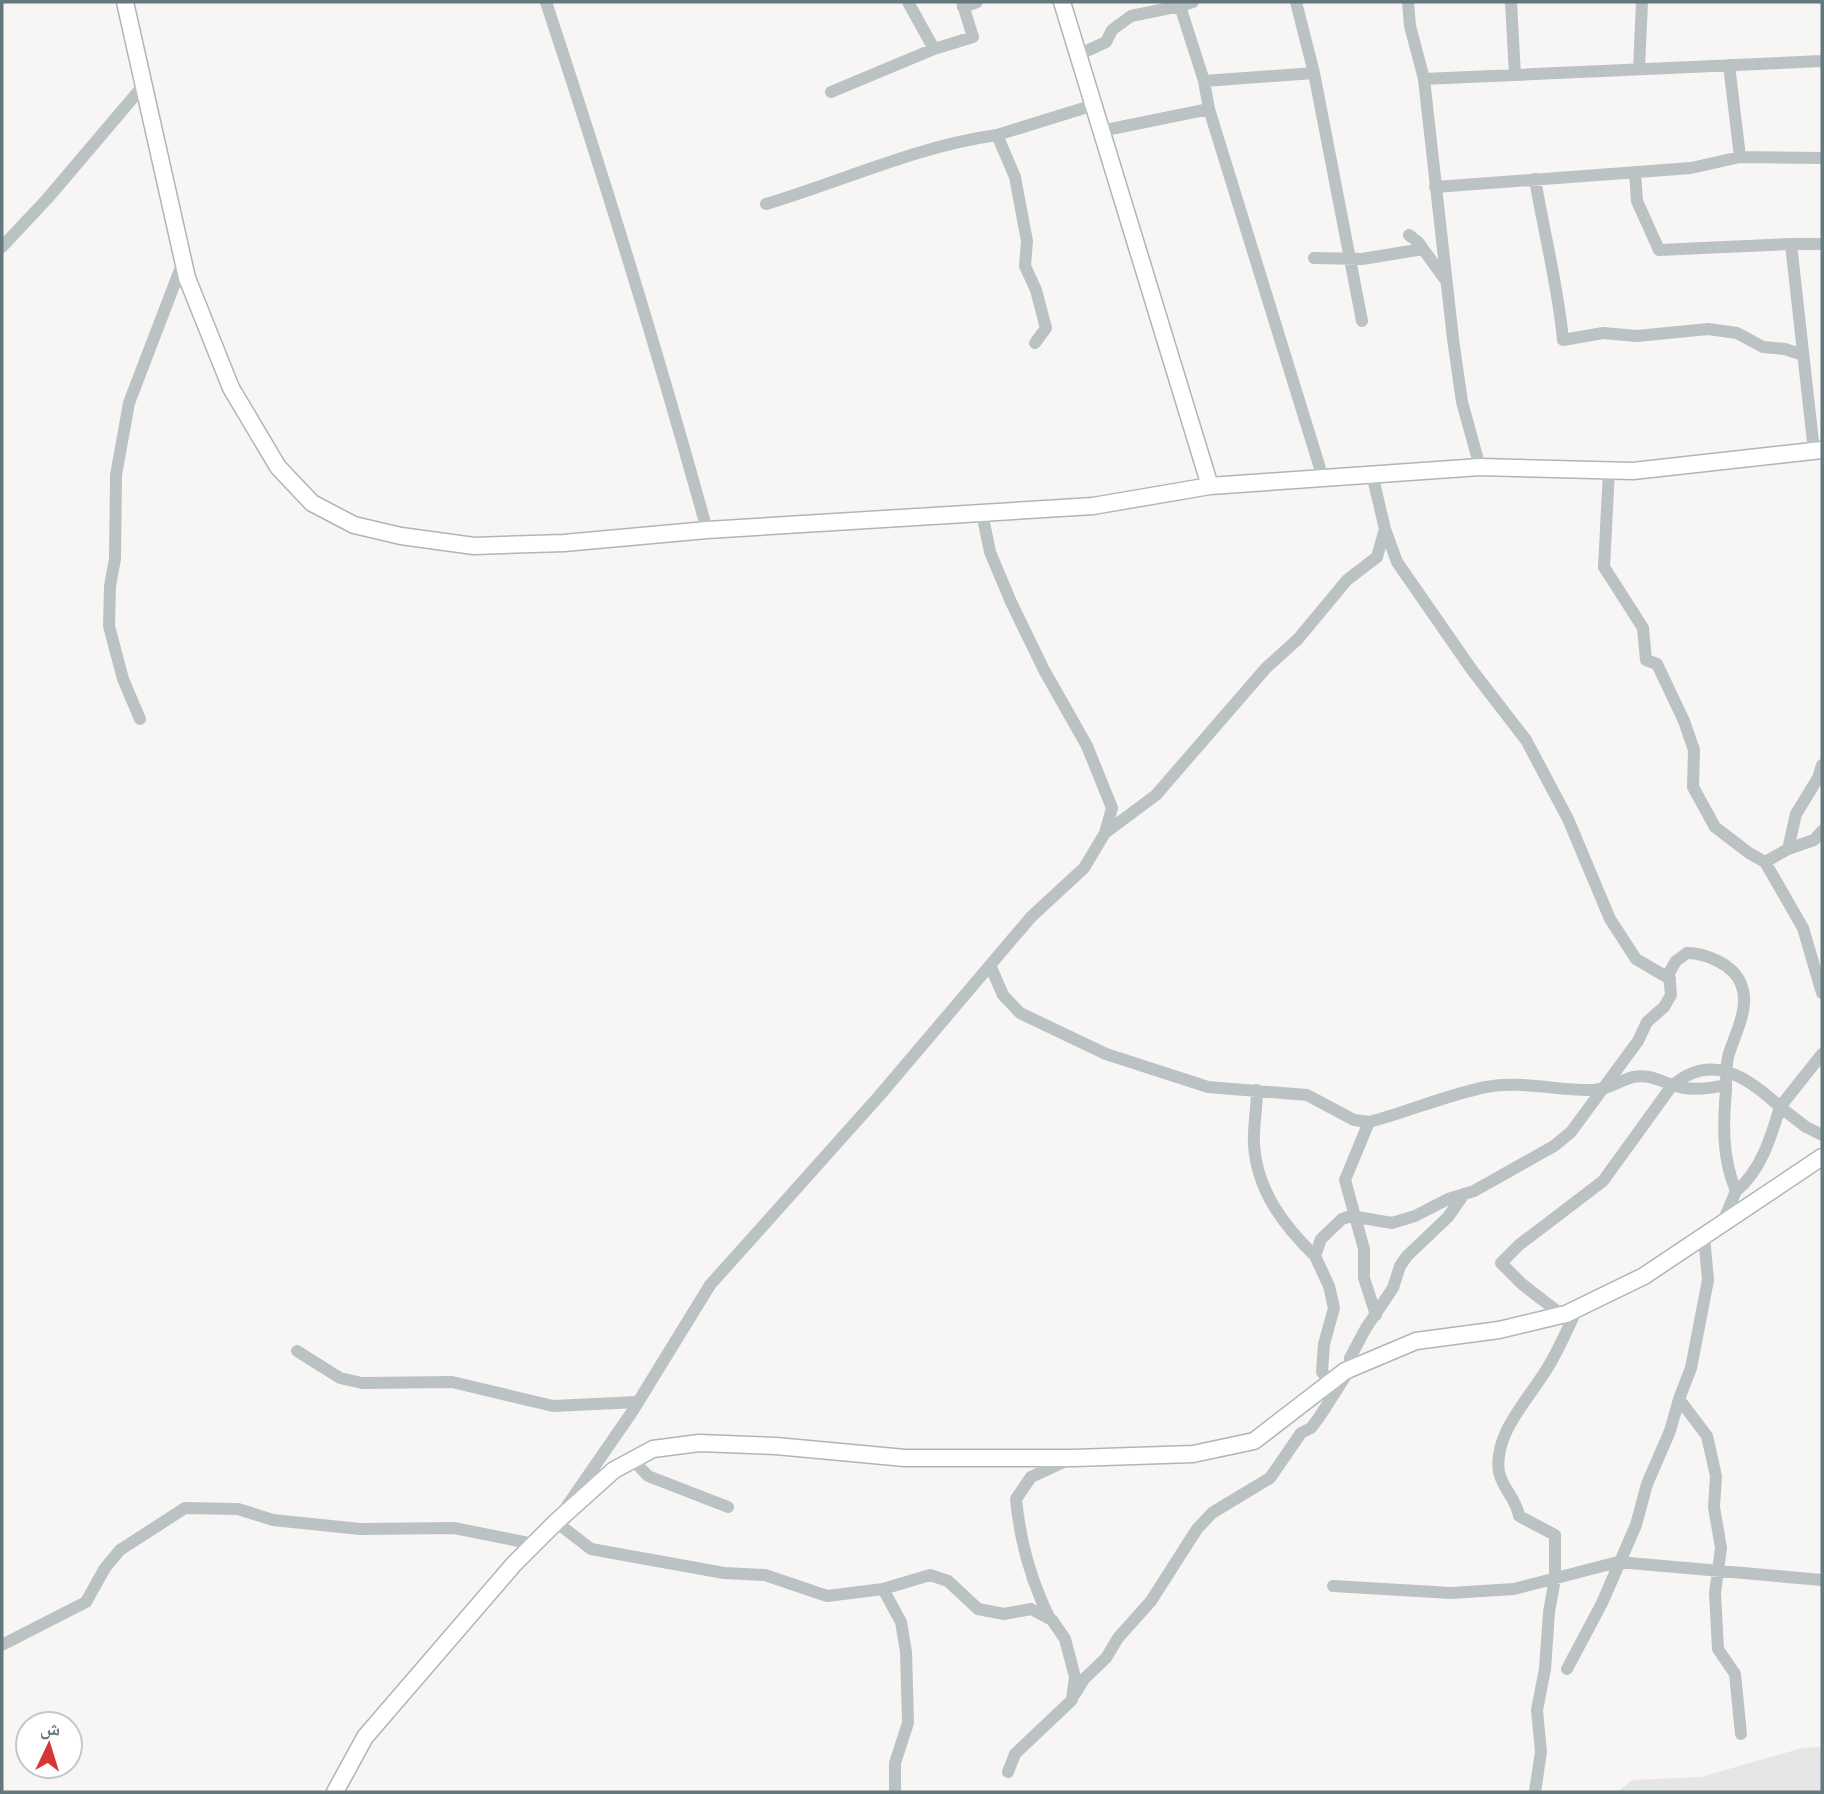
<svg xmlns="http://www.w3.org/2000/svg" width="1824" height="1794" font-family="'Space Grotesk','Noto Naskh Arabic',sans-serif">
<rect width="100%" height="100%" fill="#f7f6f4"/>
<path fill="#e5e6e5" d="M1822,1747V1792H1617L1632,1780L1701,1777L1802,1748Z"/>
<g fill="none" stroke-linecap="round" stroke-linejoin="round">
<g stroke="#aeb6b8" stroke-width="19">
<path id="secondary" d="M125,2L187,278L231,388L278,467L312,503L354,525L401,536L474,546L564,543L707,530L1093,506L1210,486L1480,467L1633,471L1822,450
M1062,2L1210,486
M335,1792L365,1737L514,1564L556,1522L614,1470L653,1449L699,1443L776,1446L905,1458H1074L1193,1454L1254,1441L1345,1371L1416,1341L1499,1330L1566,1314L1644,1276L1822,1157"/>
</g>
<path stroke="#bbc2c3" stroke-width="12" d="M546,2C604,177 658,352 707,530
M908,2L934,49
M1193,2L1180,6L1205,84
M1408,2L1410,26L1424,79L1453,339L1462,402L1480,467
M1511,2L1515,75
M963,7L977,2
M1078,55L1106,42L1112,30L1131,16L1180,6
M1729,65L1740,157
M1639,69L1642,2
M1314,73L1362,321
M1424,79L1822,61
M831,92L934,49L973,37L962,2
M1209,109L1323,478
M1101,131L1209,109L1204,81L1314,73L1296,2
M1635,172L1637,201L1659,250L1791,244L1814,451
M1535,179C1544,233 1558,286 1563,340L1603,333L1637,336L1708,329L1737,333L1763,347L1785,349L1803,355
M1435,187L1691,168L1740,157L1822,158
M766,204C843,181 917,146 997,135
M1409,235L1418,242L1444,278
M1791,244H1822
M2,247L47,199L143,86
M1314,258L1362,259L1423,249
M1035,343L1046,328L1036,290L1025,266L1027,241L1015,177L997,135L1094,105
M1609,470L1604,567L1643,628L1646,660L1657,664L1684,721L1694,750L1693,787L1715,827L1749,853L1765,862L1803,928L1822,993
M982,513L990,552L1011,602L1044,670L1087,746L1112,808L1105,833L1084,868L1031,917L880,1095L710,1285L632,1412L556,1522L591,1549L724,1573L765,1575L827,1596L883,1589L930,1575L948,1581L978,1609L1004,1614L1031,1609L1052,1620L1065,1639L1075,1677L1072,1700L1015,1754L1008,1772
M1385,529L1397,562L1472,670L1526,740L1568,819L1610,919L1636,959L1670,979
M140,719L123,679L109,626L110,586L115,559L116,475L129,403L183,262
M1105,833L1156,795L1266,668L1298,639L1347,580L1377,557L1385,529L1372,474
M1788,849L1814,840L1822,831
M1765,862L1788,849L1796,814L1818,778L1822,765
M990,965L1003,995L1020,1013L1106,1054L1208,1087L1307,1095L1354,1120L1369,1122
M1257,1090C1257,1108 1253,1127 1254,1145C1257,1190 1283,1225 1315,1256
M1736,1191C1761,1171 1771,1137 1780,1107L1806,1127L1822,1135
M1704,1236L1708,1280L1691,1368L1679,1399L1707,1436L1716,1476L1714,1507L1721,1548L1715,1593L1718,1649L1735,1674L1741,1734
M1376,1315L1364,1278V1249L1345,1180L1369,1122C1408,1112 1446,1095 1486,1087C1520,1080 1558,1091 1592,1090C1608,1090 1618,1081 1633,1077C1652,1073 1666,1085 1684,1088C1698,1090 1712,1088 1726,1085
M1562,1315L1522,1284L1501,1263L1519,1245L1603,1181L1671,1087C1710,1051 1748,1077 1780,1107L1822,1054
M297,1351L340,1378L362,1383L452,1382L553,1406L638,1402
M1331,1382L1322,1372L1324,1344L1334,1308L1329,1286L1315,1256L1321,1239L1342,1219L1351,1216L1392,1223L1415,1216L1448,1199L1474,1191L1554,1146L1571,1132L1638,1041L1647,1022L1664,1007L1671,995L1669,973L1676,961L1687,953C1706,953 1734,965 1741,984C1751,1008 1734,1035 1728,1057C1726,1067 1726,1079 1726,1090C1723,1125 1722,1158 1736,1191L1722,1224
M632,1459L648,1476L728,1507
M1333,1586L1451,1593L1514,1589L1618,1562L1822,1580
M883,1589L901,1622L906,1652L908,1723L895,1763V1792
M1050,1619C1031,1581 1020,1541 1016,1499L1031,1477L1070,1459
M2,1645L86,1602L105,1568L120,1550L185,1508L238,1509L273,1520L360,1529L454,1528L534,1544
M1567,1669L1602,1603L1636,1525L1647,1484L1670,1431L1679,1399
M1075,1694L1084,1679L1106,1658L1118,1638L1151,1601L1197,1529L1212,1513L1270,1478L1301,1433L1311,1428L1320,1416L1350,1369V1358L1366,1328L1393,1288L1400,1266L1407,1256L1448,1217L1464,1194
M1535,1792L1541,1752L1537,1710L1545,1669L1549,1612L1555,1579V1535L1519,1516C1517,1500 1502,1488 1499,1472C1493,1433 1530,1398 1548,1367C1559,1349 1568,1328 1577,1309"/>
<use href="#secondary" stroke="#fff" stroke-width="16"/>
</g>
<rect width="1824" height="1794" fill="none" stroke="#64787d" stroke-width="7"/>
<g transform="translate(49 1745) rotate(4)"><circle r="33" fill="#ffffff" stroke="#c1c9cb" stroke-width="2"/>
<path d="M0-5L12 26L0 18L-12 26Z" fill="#d63635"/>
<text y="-10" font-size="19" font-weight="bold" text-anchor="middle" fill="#64787d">ش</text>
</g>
</svg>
